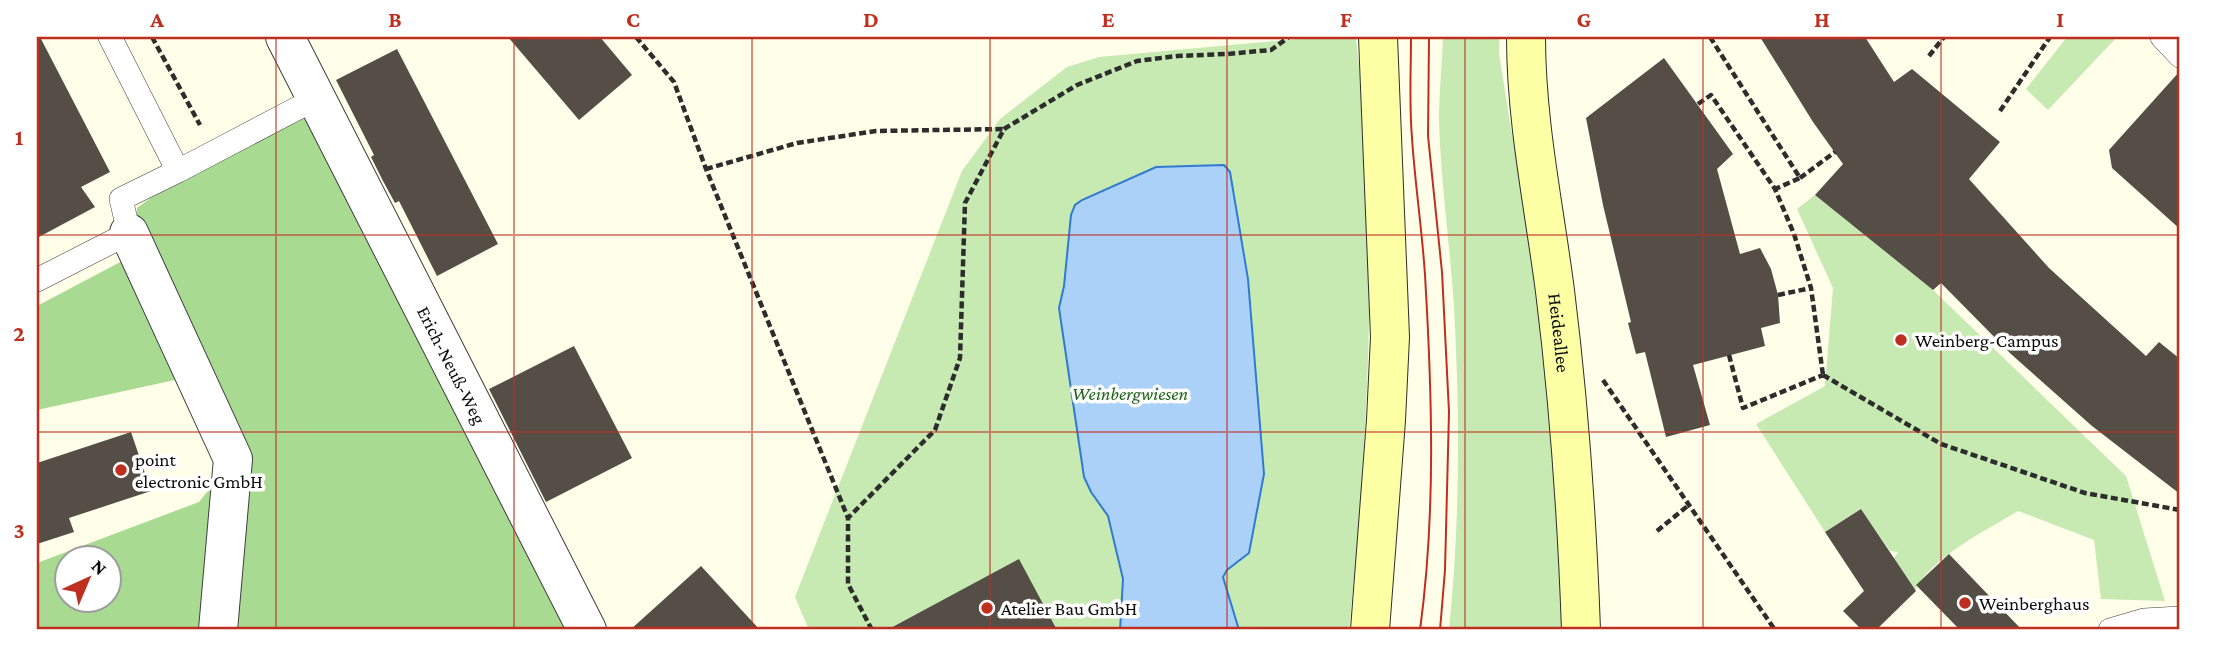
<svg xmlns="http://www.w3.org/2000/svg" width="2217" height="667" font-family="'Crimson Pro',serif">
<rect width="100%" height="100%" fill="#fffee9"/>
<path fill="#c7eab2" d="M1319,37H1356C1359,74 1365,111 1366,148C1375,308 1365,471 1349,630H809L795,597L962,171L1000,119L1067,67L1099,57Z
M1443,37H1499V53L1511,129L1543,297L1570,630H1449C1460,523 1460,414 1454,307C1450,245 1441,184 1439,122C1439,94 1442,65 1443,37Z
M2067,37H2117L2048,110L2026,89Z
M1815,195L1933,290L2126,476L2165,601L2101,599L2094,540L2018,511C1984,532 1928,558 1912,596L1887,569L1898,552L1890,551L1861,509L1825,532L1756,424L1825,386L1833,288L1797,209Z"/>
<path fill="#a8db91" fill-rule="evenodd" d="M313,111L578,630H232L246,466L136,224L137,208L168,185Z
M126,259L184,378L37,410V306Z
M227,467L212,630H37V563L199,502ZM66,558H108V600H66Z"/>
<path fill="#acd1f8" stroke="#317ad1" stroke-width="2" d="M1224,165L1230,172L1248,279L1264,474L1249,553L1227,570L1223,577L1239,630H1120L1123,579L1108,516L1091,492L1084,477L1059,308L1064,286L1071,215L1075,205L1082,200L1156,167Z"/>
<path fill="#544e47" d="M37,37H40L110,172L81,187L95,207L37,238Z
M508,37H600L632,75L579,120Z
M1760,37H1865L1894,82L1912,69L2000,142L1969,179L2049,268L2146,356L2159,342L2180,359V494L2092,426L2011,354L1941,283L1933,290L1815,195L1843,164L1813,122Z
M397,49L498,244L437,276L399,201L395,203L383,181L371,157L374,155L336,80Z
M1664,58L1733,154L1717,169L1740,254L1760,248L1771,269L1778,295L1780,323L1761,328L1765,346L1693,365L1710,425L1666,437L1645,352L1636,354L1628,323L1631,322L1603,205L1586,118Z
M2180,71V229L2112,168L2109,150Z
M574,346L632,458L546,502L489,389Z
M131,432L151,491L69,518L74,532L37,544V463Z
M1861,509L1916,591L1876,630H1862L1843,611L1864,591L1825,532Z
M1949,554L2022,630H1960L1916,585Z
M1019,559L1057,630H887Z
M701,566L760,630H630Z"/>
<g fill="none" stroke-linecap="round" stroke-linejoin="round">
<g stroke="#3e3e3e" stroke-width="24">
<path id="service" d="M110,37L178,171L317,98
M2162,37L2180,56
M37,280L129,233L121,199L178,171
M2110,630L2144,620L2180,618"/>
</g>
<g stroke="#3e3e3e" stroke-width="40">
<g id="minor">
<path id="s1" d="M285,37L587,630"/>
<path d="M129,233L233,459L218,630"/>
</g>
</g>
<g stroke="#2d2d2d" stroke-width="40">
<g id="secondary">
<path id="s2" d="M1526,37C1526,122 1544,206 1555,291C1569,403 1577,517 1581,630"/>
<path d="M1370,630L1386,420L1390,337L1378,37"/>
</g>
</g>
<path stroke="#2d2d2d" stroke-width="4.5" stroke-dasharray="7 3.5" stroke-linecap="butt" d="M152,37L200,125
M636,37L674,82L706,169L848,518
M1710,37L1800,178L1775,189
M1929,56L1944,37
M1698,104L1711,95L1775,189L1794,234L1811,288L1823,375
M2000,111L2050,37
M706,169L797,143L876,131L1004,129
M1800,178L1835,152
M1778,295L1811,288
M1729,355L1743,408L1823,375
M1823,375L1941,444L2085,493L2180,510
M1603,380L1775,630
M1657,531L1690,504
M872,630L848,584V518L935,430L960,358L965,203L1004,129L1077,85L1137,61L1177,56L1227,54L1271,50L1289,37"/>
<use href="#service" stroke="#fff" stroke-width="23"/>
<use href="#minor" stroke="#fff" stroke-width="38"/>
<use href="#secondary" stroke="#fcffa4" stroke-width="38"/>
<path stroke="#be2f20" stroke-width="2" d="M1411,37C1411,70 1409,104 1412,138C1415,184 1422,229 1425,275C1432,393 1436,512 1420,630
M1429,37L1428,136L1442,272L1449,412L1445,570L1440,630"/>
</g>
<path fill="none" stroke="#be2f20" stroke-width="2" stroke-opacity="0.55" d="M276,37V630M514,37V630M752,37V630M990,37V630M1227,37V630M1465,37V630M1703,37V630M1941,37V630M37,235H2180M37,432H2180"/>
<g fill="#be2f20" stroke="#fff" stroke-width="2.5">
<circle cx="1901" cy="340" r="7"/>
<circle cx="121" cy="470" r="7"/>
<circle cx="1965" cy="603" r="7"/>
<circle cx="987" cy="608" r="7"/>
</g>
<g text-anchor="middle" dominant-baseline="central" stroke-width="7" stroke-linejoin="round" paint-order="stroke">
<g font-size="19" fill="#0b0b0b" stroke="#fff">
<text stroke="none"><textPath href="#s2" startOffset="298">Heideallee</textPath></text>
<text stroke="none"><textPath href="#s1" startOffset="368">Erich-Neuß-Weg</textPath></text>
</g>
<g font-size="19" fill="#0b0b0b" stroke="#fff" text-anchor="start">
<text x="1915" y="340">Weinberg-Campus</text>
<text x="135" y="459">point<tspan x="135" dy="22">electronic GmbH</tspan></text>
<text x="1979" y="603">Weinberghaus</text>
<text x="1001" y="608">Atelier Bau GmbH</text>
</g>
<g font-size="19" font-style="italic" fill="#1f631a" stroke="#fff">
<text x="1130" y="393">Weinbergwiesen</text>
</g>
</g>
<rect width="2217" height="667" fill="none" stroke="#ffffff" stroke-width="77"/>
<g transform="translate(88 579) rotate(44)"><circle r="33" fill="#ffffff" stroke="#9d9d9d" stroke-width="2"/>
<path d="M0-5L12 26L0 18L-12 26Z" fill="#be2f20"/>
<text y="-10" font-size="19" font-weight="bold" text-anchor="middle" fill="#0b0b0b">N</text>
</g>
<rect x="38" y="38" width="2140" height="590" fill="none" stroke="#be2f20" stroke-width="2.5"/>
<g font-size="23" text-anchor="middle" font-weight="bold" fill="#be2f20">
<text x="157" y="27">A</text>
<text x="395" y="27">B</text>
<text x="633" y="27">C</text>
<text x="871" y="27">D</text>
<text x="1108" y="27">E</text>
<text x="1346" y="27">F</text>
<text x="1584" y="27">G</text>
<text x="1822" y="27">H</text>
<text x="2060" y="27">I</text>
<text x="19" y="145">1</text>
<text x="19" y="341">2</text>
<text x="19" y="538">3</text>
</g>
</svg>
